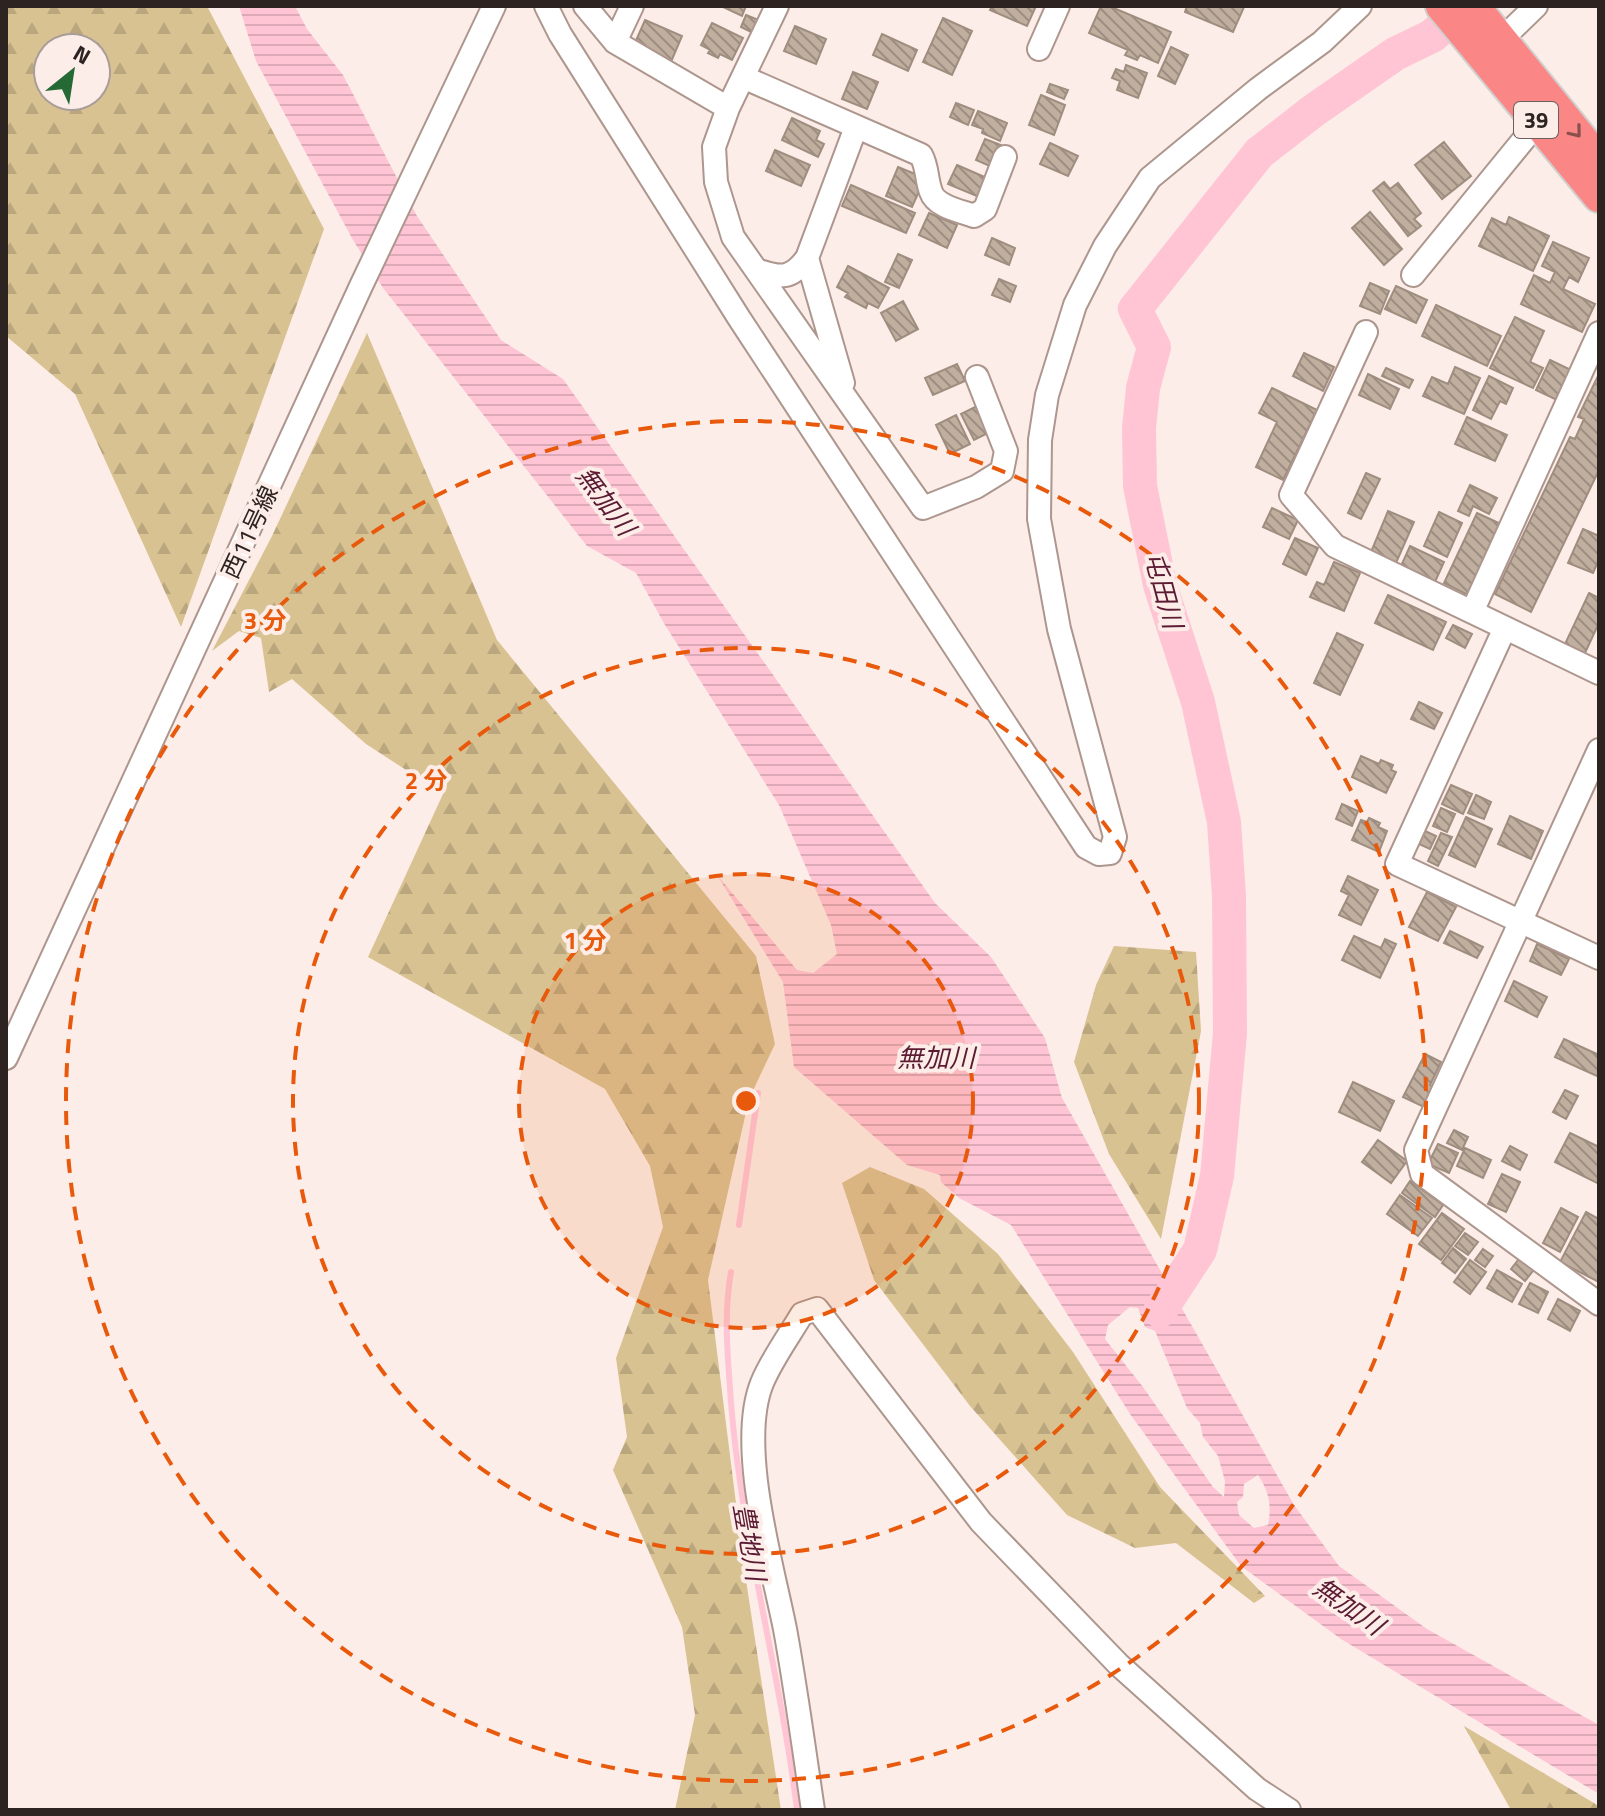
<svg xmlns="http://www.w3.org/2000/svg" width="1605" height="1816" font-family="'Titillium Web','Noto Sans JP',sans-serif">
<defs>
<pattern id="forest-firs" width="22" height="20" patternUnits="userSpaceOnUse" patternTransform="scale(2)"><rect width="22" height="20" fill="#d9c292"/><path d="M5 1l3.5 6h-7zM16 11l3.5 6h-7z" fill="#bba77e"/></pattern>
<pattern id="water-rules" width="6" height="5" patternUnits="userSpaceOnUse" patternTransform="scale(2)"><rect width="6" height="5" fill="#ffc5d5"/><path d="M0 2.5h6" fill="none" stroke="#dba9b7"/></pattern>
<pattern id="building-back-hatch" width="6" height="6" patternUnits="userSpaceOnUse" patternTransform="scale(2)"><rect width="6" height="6" fill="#c0af9f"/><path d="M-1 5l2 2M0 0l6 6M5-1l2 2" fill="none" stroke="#9c8e81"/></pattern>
</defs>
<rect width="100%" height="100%" fill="#fcede8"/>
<path fill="url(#forest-firs)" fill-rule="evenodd" d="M6,6H207L324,229L181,627L75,394L6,336ZM48,48H96V96H48Z
M367,333L497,640L756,956L775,1044L749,1099L708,1280L744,1567L781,1810H675L695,1715L682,1627L613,1470L627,1437L616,1358L663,1227L650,1166L605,1089L368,957L443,794L366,744L292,679L269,692L261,638L239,631L212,651L272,536Z
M1114,946L1196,952L1201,1031L1161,1239L1109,1154L1074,1062L1096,985Z
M870,1167L924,1189L998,1254L1073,1352L1160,1487L1265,1596L1254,1603L1176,1543L1135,1548L1067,1515L970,1406L874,1280L842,1183Z
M1464,1726L1599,1806V1810H1511Z"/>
<path fill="url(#water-rules)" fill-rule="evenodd" d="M239,6H295L307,29L343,75L417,216L501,340L563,379L935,903L991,957L1045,1038L1062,1098L1294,1505L1339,1566L1427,1629L1599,1725V1794L1341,1639L1241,1566L1130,1414L1011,1225L959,1198L941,1182L940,1175L907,1165L794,1067L783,982L717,875L797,970L813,973L837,954L831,925L779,805L665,625L636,573L587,546L383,288L353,240L256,61ZM1130,1307L1138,1308L1145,1327L1155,1331L1187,1408L1200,1423L1203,1437L1218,1456L1225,1481L1224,1497L1213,1487L1143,1387L1105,1339L1108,1325ZM1258,1475C1269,1492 1272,1505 1268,1525L1254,1528L1239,1515L1237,1502L1243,1497L1244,1484Z"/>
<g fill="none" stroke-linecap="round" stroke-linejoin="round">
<path stroke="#ffc5d5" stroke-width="6" d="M739,1225L758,1093
M731,1272C724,1312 727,1348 730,1388C739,1530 780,1669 797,1810"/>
<path stroke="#ffc5d5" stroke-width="34" d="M1160,1311L1200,1250L1217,1176L1230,1033L1229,896L1224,822L1198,702L1160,585L1140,486L1139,428L1143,388L1154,347L1135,309L1259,153L1313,111L1395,54L1432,36L1467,6"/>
</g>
<path fill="url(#building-back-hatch)" stroke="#9f8e7f" stroke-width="2" d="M721,6H746L742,16Z
M992,6H1036L1027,26L990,10Z
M1101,6H1109L1171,32L1158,63L1140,55L1137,60L1125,55L1128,50L1089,33Z
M1187,6H1242L1244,7L1233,32L1185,12Z
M746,15L761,21L755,34L741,27Z
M943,18L972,31L952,75L923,62Z
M645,20L682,36L671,62L634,45Z
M712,23L743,38L732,60L720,54L718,58L708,53L710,50L701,45Z
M795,26L826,39L816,64L784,51Z
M882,34L917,50L908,71L873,55Z
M1171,47L1188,55L1175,84L1158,76Z
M1126,65L1147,73L1138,98L1117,90L1120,81L1112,78L1116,69L1124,72Z
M853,72L878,82L867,109L842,99Z
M1050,84L1068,90L1064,99L1047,92Z
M1041,95L1065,105L1054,135L1029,125Z
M956,103L974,110L968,125L950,117Z
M978,111L1007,123L1000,141L982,133L983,129L972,125Z
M792,118L820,131L816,140L824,144L818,157L782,140Z
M985,139L1001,145L992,167L976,160Z
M1444,142L1471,176L1442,199L1415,165Z
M1050,143L1078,156L1068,176L1040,164Z
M775,150L810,165L801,186L766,171Z
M957,165L987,178L979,197L948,184Z
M898,167L925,178L912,207L886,196Z
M1384,182L1390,189L1398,183L1421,213L1414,219L1421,226L1408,236L1373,191Z
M851,185L915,213L906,233L842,206Z
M1370,212L1402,249L1384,265L1352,228Z
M929,213L957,225L947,248L919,235Z
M1509,217L1549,236L1533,271L1479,246L1492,218L1506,225Z
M992,238L1015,248L1009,265L985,255Z
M1553,242L1589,258L1578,282L1569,277L1563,289L1595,304L1582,332L1521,304L1534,275L1550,283L1555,272L1542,266Z
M898,254L912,260L899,288L885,282Z
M848,266L889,288L878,308L868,303L866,308L845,297L848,293L837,287Z
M999,279L1016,286L1010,302L992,295Z
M1370,283L1389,291L1380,314L1360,306Z
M1396,286L1427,300L1416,323L1385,309Z
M903,301L918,329L896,341L881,313Z
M1436,305L1501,336L1487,366L1422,336Z
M1515,317L1544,331L1530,362L1543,368L1533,388L1490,368Z
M1304,353L1334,367L1323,391L1293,376Z
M1550,360L1573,371L1559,401L1536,390Z
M957,364L965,381L933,395L925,378Z
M1455,367L1480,378L1464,414L1423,396L1432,377L1448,384Z
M1386,368L1413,380L1409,388L1382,376Z
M1368,374L1399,389L1390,409L1359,395Z
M1599,374V470L1531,612L1495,594L1570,437L1575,439L1584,419L1578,417Z
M1489,376L1513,388L1506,404L1500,401L1491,419L1473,410Z
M1272,388L1317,410L1283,480L1256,467L1277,422L1259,413Z
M977,406L990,432L974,440L961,414Z
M956,415L970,444L950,454L936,425Z
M1467,417L1507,435L1495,461L1455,444Z
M1366,473L1380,479L1361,519L1348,513Z
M1470,485L1497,498L1489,514L1473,506L1469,516L1458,511Z
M1272,508L1298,520L1289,539L1263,527Z
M1388,511L1414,522L1396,563L1371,552Z
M1439,512L1462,523L1447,557L1424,546Z
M1477,513L1501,524L1468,595L1444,583Z
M1583,529L1599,536V559L1593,573L1568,563Z
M1295,538L1318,548L1306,575L1283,564Z
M1410,546L1444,562L1435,582L1401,566Z
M1334,562L1360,573L1344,611L1310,597L1317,582L1324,585Z
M1589,593L1599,598V623L1585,653L1565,644Z
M1388,595L1446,622L1433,650L1375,623Z
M1453,625L1472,634L1465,648L1446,638Z
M1337,633L1363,645L1340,695L1314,683Z
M1419,702L1442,713L1434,729L1411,719Z
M1361,756L1379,764L1381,760L1393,765L1391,770L1396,772L1386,793L1352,777Z
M1451,785L1472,794L1463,814L1442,804Z
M1476,795L1491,802L1484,819L1468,813Z
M1342,804L1358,811L1352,826L1336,819Z
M1441,808L1455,814L1447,832L1433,826Z
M1510,816L1543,831L1531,859L1498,844Z
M1466,817L1492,829L1475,867L1449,855Z
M1369,818L1380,823L1378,827L1387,831L1379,852L1352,840L1361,820L1367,822Z
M1425,831L1436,836L1430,849L1419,844Z
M1441,833L1452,837L1438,866L1428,861Z
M1348,876L1378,890L1361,925L1339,915L1349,895L1341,891Z
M1427,892L1456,907L1438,941L1409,927Z
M1450,931L1483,947L1477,958L1444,943Z
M1354,936L1381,948L1385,939L1396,944L1380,978L1342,960Z
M1537,944L1569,959L1561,975L1530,961Z
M1514,981L1547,997L1537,1017L1505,1001Z
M1564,1039L1599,1055V1077L1555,1057Z
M1425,1054L1441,1062L1430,1085L1433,1087L1424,1107L1403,1097Z
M1353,1082L1394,1101L1380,1131L1339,1112Z
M1565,1090L1578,1096L1566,1119L1553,1112Z
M1454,1130L1468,1137L1462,1150L1447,1143Z
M1570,1133L1599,1147V1184L1555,1162Z
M1378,1140L1407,1161L1391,1183L1362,1162Z
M1438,1144L1458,1153L1449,1173L1428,1164Z
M1510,1146L1527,1155L1520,1170L1502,1161Z
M1465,1148L1491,1160L1483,1178L1457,1166Z
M1502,1174L1520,1182L1506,1212L1488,1204Z
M1410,1181L1443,1205L1435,1217L1402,1193Z
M1400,1195L1432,1218L1418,1236L1387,1214Z
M1561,1208L1578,1217L1560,1252L1543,1243Z
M1586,1212L1599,1219V1282L1560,1262Z
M1442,1213L1464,1229L1441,1260L1419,1244Z
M1465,1233L1478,1242L1468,1255L1455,1246Z
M1453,1248L1466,1259L1455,1273L1442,1263Z
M1483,1249L1493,1256L1485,1267L1475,1260Z
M1522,1255L1536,1267L1525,1281L1511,1269Z
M1470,1260L1486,1272L1470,1294L1454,1282Z
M1497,1270L1522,1284L1512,1302L1487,1288Z
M1530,1283L1548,1292L1538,1313L1519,1304Z
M1558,1299L1580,1311L1570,1331L1548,1319Z"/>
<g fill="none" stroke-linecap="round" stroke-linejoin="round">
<g stroke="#ad968d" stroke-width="26">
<path id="minor" d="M546,6L560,34L739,318L1086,847L1099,854L1110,853L1115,837L1059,629L1039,519L1040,440L1047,395L1075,305L1105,246L1150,178L1258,89L1322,42L1360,6
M585,6L615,42L728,108
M777,6L728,108L714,147L716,182L733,237L923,508L976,487L1002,471L1006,451L977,377
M1501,40L1536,6
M615,42L632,6
M1039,49L1058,6
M743,77L921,155C928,168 926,179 931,192C936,207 961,211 974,216L985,209L1005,157
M756,270C780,278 791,280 807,258
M1413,275L1538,122
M1366,332L1291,495L1335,546L1599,673
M843,383L807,258L856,127
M1472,612L1599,333
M1504,630L1397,864L1599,958
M1599,750L1416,1150L1422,1174L1599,1304
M6,1058L361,286L494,6
M813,1810C804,1750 796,1689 785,1629C772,1564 737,1445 762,1383C772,1359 789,1336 802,1314L817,1309L981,1522L1119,1665L1257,1789L1289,1810"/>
</g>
<g stroke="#d1cfce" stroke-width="36">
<path id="highway" d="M1442,6L1599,196
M1473,6L1599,161"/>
</g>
<use href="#minor" stroke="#fff" stroke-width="22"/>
<use href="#highway" stroke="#fa8685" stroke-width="32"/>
</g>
<defs><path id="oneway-chevron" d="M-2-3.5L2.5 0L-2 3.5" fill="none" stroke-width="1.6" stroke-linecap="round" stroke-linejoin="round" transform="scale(2)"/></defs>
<use stroke="#89504e" href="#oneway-chevron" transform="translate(1576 132) rotate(51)"/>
<circle cx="746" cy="1101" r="227" fill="#e8590c" fill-opacity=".12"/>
<g fill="none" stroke="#e8590c" stroke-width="4" stroke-dasharray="14 10">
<circle cx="746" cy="1101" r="227"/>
<circle cx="746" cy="1101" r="453"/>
<circle cx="746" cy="1101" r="680"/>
</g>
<g text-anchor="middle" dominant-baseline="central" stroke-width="8" stroke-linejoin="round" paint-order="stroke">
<rect fill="#fcede8" stroke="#6b605d" stroke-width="2" x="1514" y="102" width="44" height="36" rx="6"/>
<g font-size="22" font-weight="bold" fill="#2d2421">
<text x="1536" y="120">39</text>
</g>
<g font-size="24" fill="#2d2421" stroke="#fcede8">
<text transform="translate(249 532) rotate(-65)">西11号線</text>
</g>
<g font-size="26" font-style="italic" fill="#5c1b33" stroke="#fcede8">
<text transform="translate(606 501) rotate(53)">無加川</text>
<text transform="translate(1164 590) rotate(75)">屯田川</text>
<text x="936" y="1057">無加川</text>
<text transform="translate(750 1542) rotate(80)">豊地川</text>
<text transform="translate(1349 1606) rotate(35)">無加川</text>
</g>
</g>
<circle cx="746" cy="1101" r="12" fill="#e8590c" stroke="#fcede8" stroke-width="4"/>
<g font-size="24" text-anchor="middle" font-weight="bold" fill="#e8590c" stroke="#fcede8" stroke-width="8" stroke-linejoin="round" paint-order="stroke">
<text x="265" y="629">3 分</text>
<text x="426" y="789">2 分</text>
<text x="585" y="949">1 分</text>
</g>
<rect width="1605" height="1816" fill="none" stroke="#2d2421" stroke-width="16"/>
<g transform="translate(72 72) rotate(30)"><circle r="38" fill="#fcede8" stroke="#a99d98" stroke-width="2"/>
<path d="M0-6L14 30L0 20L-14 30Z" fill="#256a35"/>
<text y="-12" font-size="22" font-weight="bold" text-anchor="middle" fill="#2d2421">N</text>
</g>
</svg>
